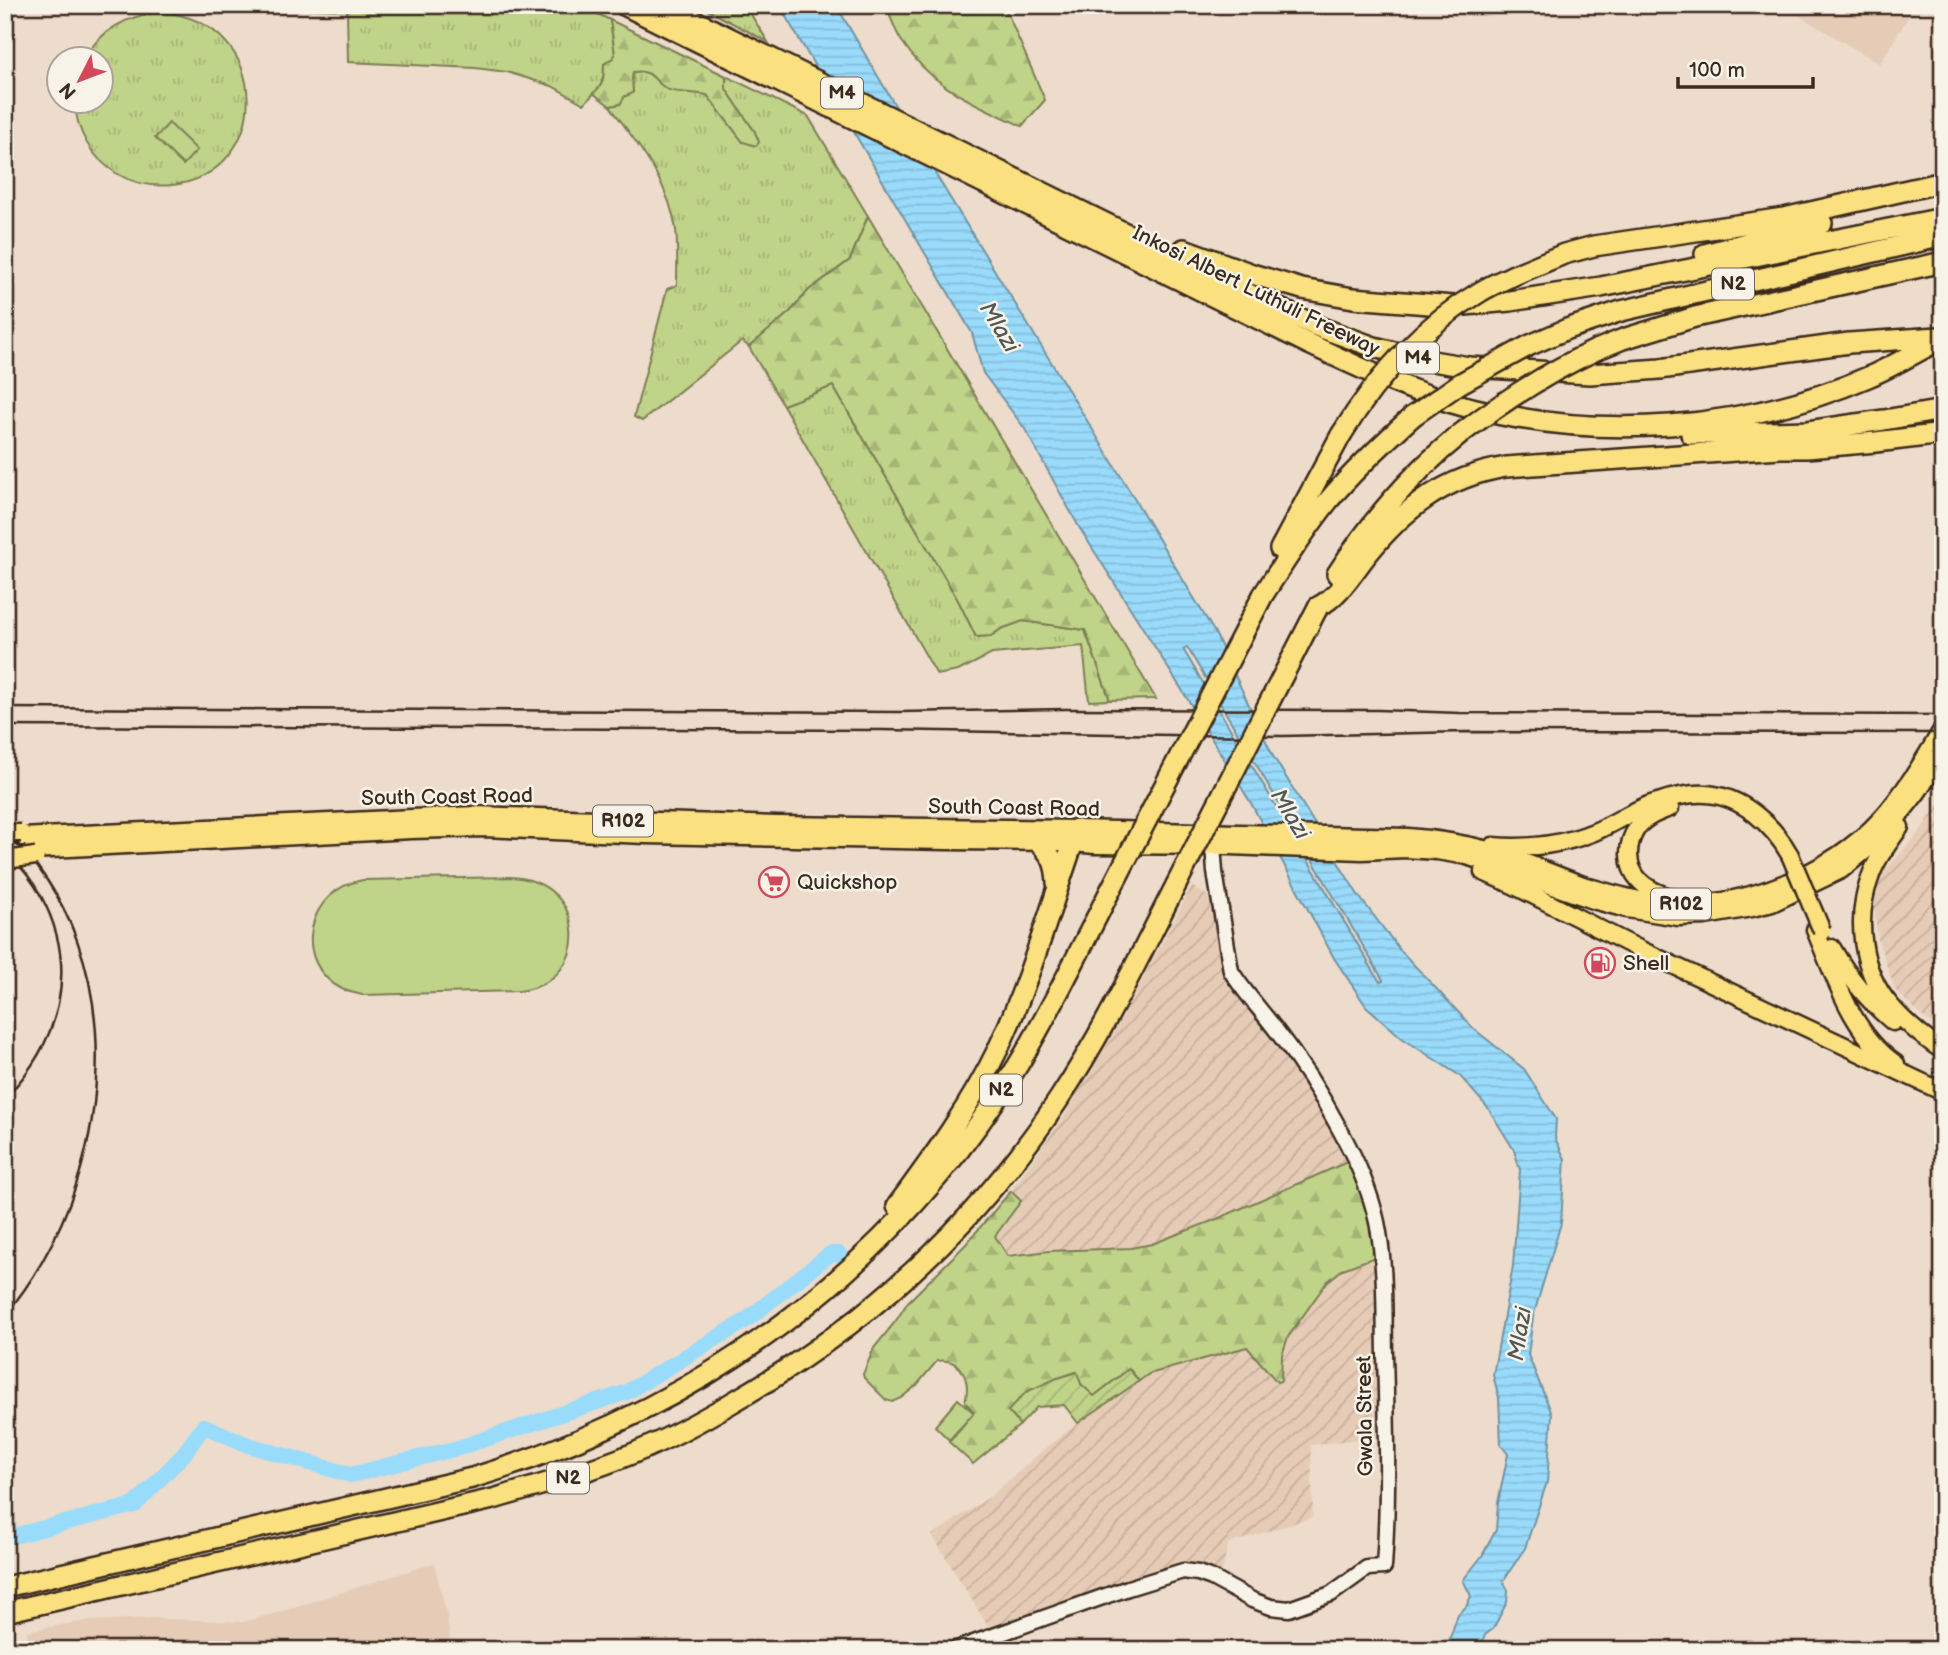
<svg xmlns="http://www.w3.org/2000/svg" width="1948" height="1655" font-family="'Balsamiq Sans',sans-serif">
<defs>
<pattern id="industrial-furrows" width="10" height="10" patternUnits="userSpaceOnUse" patternTransform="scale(1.75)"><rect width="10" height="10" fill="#e6ccb7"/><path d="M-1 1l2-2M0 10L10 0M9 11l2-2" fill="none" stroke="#c6af9d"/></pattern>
<pattern id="grass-tufts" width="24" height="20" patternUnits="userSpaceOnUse" patternTransform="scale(1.75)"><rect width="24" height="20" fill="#bfd389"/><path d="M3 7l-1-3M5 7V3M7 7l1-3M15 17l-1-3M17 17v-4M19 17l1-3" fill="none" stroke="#a5b576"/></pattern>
<pattern id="forest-firs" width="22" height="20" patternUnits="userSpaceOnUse" patternTransform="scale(1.75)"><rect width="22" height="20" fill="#bfd389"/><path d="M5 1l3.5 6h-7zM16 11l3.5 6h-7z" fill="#a5b576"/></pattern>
<pattern id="garden-furrows" width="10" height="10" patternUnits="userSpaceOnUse" patternTransform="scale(1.75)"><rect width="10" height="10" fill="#bfd389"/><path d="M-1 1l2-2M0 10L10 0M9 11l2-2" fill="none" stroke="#a5b576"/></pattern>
<pattern id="water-rules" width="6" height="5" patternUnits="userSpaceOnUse" patternTransform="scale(1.75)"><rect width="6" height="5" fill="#99dbfb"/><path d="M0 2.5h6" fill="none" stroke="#85bcd7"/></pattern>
</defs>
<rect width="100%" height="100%" fill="#eddccb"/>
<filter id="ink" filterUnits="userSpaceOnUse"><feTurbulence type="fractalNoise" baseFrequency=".0143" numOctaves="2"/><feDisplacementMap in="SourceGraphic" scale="14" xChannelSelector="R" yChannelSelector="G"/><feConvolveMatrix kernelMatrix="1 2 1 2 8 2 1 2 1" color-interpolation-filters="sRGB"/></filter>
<g filter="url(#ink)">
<path fill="#e6ccb7" d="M1781,5H1915L1880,64Z
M434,1563L447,1616L451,1650H5V1648L29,1644L27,1631L84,1621L150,1618L243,1622L276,1613Z"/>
<path fill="url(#industrial-furrows)" d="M1943,798V1030L1924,1018L1895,990L1878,940L1874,905L1881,875L1918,834Z
M1192,886L1219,903L1231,971L1276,1030L1354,1159L1217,1219L1152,1244L1131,1248L1049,1251L1008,1256L995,1236L1021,1201L1011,1191L1062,1119L1109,1042Z
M1381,1255L1386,1436L1311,1445L1313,1517L1228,1544L1220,1582L1195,1572L994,1636L932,1535L991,1496L1049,1445L1078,1423L1149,1374L1247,1347L1277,1381L1282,1355L1288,1337L1327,1282L1343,1269Z"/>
<path fill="url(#grass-tufts)" stroke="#7d7e54" stroke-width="2" d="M278,5H579L610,20L615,54L613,58L604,64C604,89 599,87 584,104L552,86L507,72L475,68L348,62L347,10L277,7Z
M698,5H745L768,42Z
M162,12C276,23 273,174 172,185C152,187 132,183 116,173C91,157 76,131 75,102H102V60L84,59C101,29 128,15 162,12Z
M643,71L654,76L669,90L698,92L707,95L743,142L755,132L726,89V76L808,116L868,216L850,260L809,290L791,311L749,347L742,341L642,421L634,417L667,289L677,285C677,267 678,248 676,230C669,182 638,145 610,106L620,104L625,96L631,94L633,92L632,78L633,72Z
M833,386L959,602L976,637L991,636L1001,629L1023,621L1085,630L1110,700L1089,701L1083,646L992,654L958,671L937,675L783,405Z"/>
<path fill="url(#forest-firs)" stroke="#7d7e54" stroke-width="2" d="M885,5H1004L1045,100L1022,126C972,102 933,89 901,40C894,29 891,16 885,5Z
M610,20L726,76V89L755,132L759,142L756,146L743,142L707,95C696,92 676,94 667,89C653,81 653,69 633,72L632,78L633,92L631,94L625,96L620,104L610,106L593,93C604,86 604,76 604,64L613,58L615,54Z
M868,216L1156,699L1110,700L1085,630L1023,621L1001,629L991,636L976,637L959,602L833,386L783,405L749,347L791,311L809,290L850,260Z
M1354,1159L1381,1255L1343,1269L1327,1282L1288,1337L1282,1355L1281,1381L1277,1382L1247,1347L1149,1374L1139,1381L1129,1369L1093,1397L1081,1384L1076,1372L1055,1379L1009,1411L1020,1425L973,1464L949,1442L974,1412L965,1402C971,1381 962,1357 937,1361L916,1386L901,1398L892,1402L886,1400L864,1378L863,1374L874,1348L895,1322L908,1302L966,1244L1011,1191L1021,1201L995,1236L1008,1256L1049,1251L1131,1248L1152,1244L1217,1219Z"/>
<path fill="url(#garden-furrows)" stroke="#7d7e54" stroke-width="2" d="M1129,1369L1139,1381L1078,1423L1064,1405L1037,1407L1020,1425L1008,1411L1026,1392L1055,1379L1077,1372L1081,1384L1094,1396Z"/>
<path fill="#bfd389" stroke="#7d7e54" stroke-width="2" d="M169,123L197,150L183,165L155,138Z
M510,877C590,880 593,983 519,991L362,995C355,993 348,992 342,989C291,963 306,889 363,880Z
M958,1399L973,1412V1414L949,1440L935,1426Z"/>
<path fill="url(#water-rules)" stroke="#7394a3" stroke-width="2" fill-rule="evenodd" d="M779,5H836L939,180L1102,445L1215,633L1273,756L1358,895L1400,950L1474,1029L1524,1069L1556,1119L1555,1138L1565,1159L1561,1223L1533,1317L1528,1355L1552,1414L1547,1482L1525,1548L1503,1581L1508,1590L1507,1602L1493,1629L1485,1635L1482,1644L1485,1650H1446L1458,1614L1466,1607L1471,1596L1463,1580L1482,1556L1496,1530L1498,1503L1508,1454L1501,1445L1499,1398L1493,1375L1513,1266L1520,1170L1514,1150L1488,1108L1460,1076L1402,1038L1366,1006L1334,958L1252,805L1182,690L1079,527L1025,429L983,373L972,333ZM1187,647L1383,980V981L1380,982L1183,649Z"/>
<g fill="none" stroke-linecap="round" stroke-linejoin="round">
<path stroke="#99dbfb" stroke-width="16" d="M5,1538L135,1505L183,1455L204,1426L248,1445L351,1475L458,1448L627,1392L745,1321L830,1254H839"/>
<g stroke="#3b2a1e" stroke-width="19">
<path id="secondary" d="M954,1650L1128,1588L1183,1571L1198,1573L1212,1578L1252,1600L1271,1607L1289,1609L1331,1594L1367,1568L1384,1567C1389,1496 1387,1425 1385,1354C1384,1310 1386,1265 1377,1222C1370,1189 1355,1157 1339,1128C1321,1094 1300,1061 1276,1030C1261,1010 1244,992 1231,971L1215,872L1213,845"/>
</g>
<g stroke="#3b2a1e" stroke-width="21">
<path id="primary" d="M1670,808C1658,812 1644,818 1637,828C1626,844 1626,866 1639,880C1648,890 1661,894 1673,898
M1900,827C1889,843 1876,859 1870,878C1855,919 1861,971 1890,1005C1905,1023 1924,1038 1943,1051
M21,837L475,815L778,825L1076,829L1408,837C1436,839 1465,844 1492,851C1524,861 1555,875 1586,886C1613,894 1641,902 1669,904C1742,909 1831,873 1880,820C1905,792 1924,760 1943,728
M1493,846C1528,849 1562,845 1594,832C1616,823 1635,808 1658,802C1673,797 1690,793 1706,794C1742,796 1773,825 1790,855
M32,850L411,830L484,828L646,835L947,841L1062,842L1095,845L1230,846L1362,851L1406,849L1437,851L1467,856L1593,900L1627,909L1678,917L1705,916L1752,908L1772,903L1841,870L1872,845L1897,818L1916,794L1943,755
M1483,872L1515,886L1641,950L1943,1092
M1815,930C1835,977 1852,1034 1896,1064
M1832,948C1848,976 1869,1002 1893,1022"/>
</g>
<g stroke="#3b2a1e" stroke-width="24">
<path id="highway" d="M624,5L1309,344C1360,368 1412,393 1467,407C1599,441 1742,431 1868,377C1894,366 1918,351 1943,338
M663,5L1267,303L1319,327L1374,347L1426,360L1469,367L1590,374L1660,369L1849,343L1938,337
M1184,249L1252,274L1302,289L1353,298L1454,306L1510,301L1601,287L1943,218
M1705,254L1822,223
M1514,275L1564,254L1594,246L1784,218L1943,182
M1528,346L1567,329L1621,311L1943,236
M1596,350L1623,339L1695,317L1943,262
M1691,434L1808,431L1884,420L1943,410
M1280,549L1341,435
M1337,574C1371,521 1414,471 1463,432
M1263,595C1284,563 1304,531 1328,501C1354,470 1384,442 1413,416
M1318,607C1339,596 1352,574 1366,556C1404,508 1445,477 1506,467L1780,448H1807L1876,442L1943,434
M1038,841C1052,856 1056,862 1057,883
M897,1206C934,1156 971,1105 998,1049C1029,983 1049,912 1073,843L1076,829
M5,1587L472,1478C702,1409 892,1270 1018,1065C1052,1009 1080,949 1110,891
M5,1612L493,1499C541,1485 588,1472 634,1453C668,1439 701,1421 733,1402C864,1327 976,1226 1059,1099C1104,1031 1139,957 1176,885"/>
</g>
<use href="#secondary" stroke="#f7f3e8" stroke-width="14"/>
<use href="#primary" stroke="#fbe080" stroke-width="16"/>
<use href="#highway" stroke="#fbe080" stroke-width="19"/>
<path stroke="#3b2a1e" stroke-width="2.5" d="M5,708L900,712L1065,709L1379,710L1460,713L1943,715
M5,726L883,730L1172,735L1283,736L1465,732L1943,733
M5,831C139,954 115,1184 5,1315
M5,850C19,864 32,879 41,896C80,968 60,1042 5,1098"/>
<g stroke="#3b2a1e" stroke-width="21" stroke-linecap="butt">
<path id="primary-bridge" d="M5,833H21
M1790,855L1822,931
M5,860L36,856"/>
</g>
<g stroke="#3b2a1e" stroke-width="24" stroke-linecap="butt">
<path id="highway-bridge" d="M1413,416L1459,384L1528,346
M1463,432C1505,400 1548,372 1596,350
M1341,435C1376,378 1422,326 1480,292C1491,285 1503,280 1514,275
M1176,885L1318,607
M1110,891L1263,595"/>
</g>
<use href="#primary-bridge" stroke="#fbe080" stroke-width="16"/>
<use href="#highway-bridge" stroke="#fbe080" stroke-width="19"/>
</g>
</g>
<defs>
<g id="supermarket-ring" transform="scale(1.575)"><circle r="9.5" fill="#f7f3e8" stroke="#d1495b" stroke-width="1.5"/><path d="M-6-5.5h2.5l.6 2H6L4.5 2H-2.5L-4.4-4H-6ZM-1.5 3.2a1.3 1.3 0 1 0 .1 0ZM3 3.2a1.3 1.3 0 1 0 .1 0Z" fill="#d1495b"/></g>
<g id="fuel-ring" transform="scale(1.575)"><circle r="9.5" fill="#f7f3e8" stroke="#d1495b" stroke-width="1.5"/><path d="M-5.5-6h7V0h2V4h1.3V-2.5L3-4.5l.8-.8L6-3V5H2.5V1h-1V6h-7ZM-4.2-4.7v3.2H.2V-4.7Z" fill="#d1495b"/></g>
</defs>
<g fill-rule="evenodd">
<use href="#supermarket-ring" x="774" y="882"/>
<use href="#fuel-ring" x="1600" y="963"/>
</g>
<g text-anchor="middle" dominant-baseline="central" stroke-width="5" stroke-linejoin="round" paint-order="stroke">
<g fill="#f7f3e8" stroke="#73665b" stroke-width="2">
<rect x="821" y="77.5" width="42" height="31" rx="5"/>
<rect x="1712" y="268.5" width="42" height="31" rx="5"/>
<rect x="1397" y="342.5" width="42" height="31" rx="5"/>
<rect x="593" y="805.5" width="60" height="31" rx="5"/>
<rect x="1651" y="888.5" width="60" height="31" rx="5"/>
<rect x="980" y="1074.5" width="42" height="31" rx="5"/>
<rect x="547" y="1462.5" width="42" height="31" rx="5"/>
</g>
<g font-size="19" font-weight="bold" fill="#3b2a1e">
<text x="842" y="93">M4</text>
<text x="1733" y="284">N2</text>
<text x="1418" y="358">M4</text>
<text x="623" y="821">R102</text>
<text x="1681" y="904">R102</text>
<text x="1001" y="1090">N2</text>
<text x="568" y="1478">N2</text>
</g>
<g font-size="21" fill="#3b2a1e" stroke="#f7f3e8">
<text transform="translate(1256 291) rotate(26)">Inkosi Albert Luthuli Freeway</text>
<text transform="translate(447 797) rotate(-1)">South Coast Road</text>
<text transform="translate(1014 808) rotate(1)">South Coast Road</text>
<text transform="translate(1365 1416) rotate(-91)">Gwala Street</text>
</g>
<g font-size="21" fill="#3b2a1e" stroke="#f7f3e8" text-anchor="start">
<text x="797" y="882">Quickshop</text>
<text x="1623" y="963">Shell</text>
</g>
<g font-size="23" font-style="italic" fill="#525655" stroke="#f7f3e8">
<text transform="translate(999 327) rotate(59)">Mlazi</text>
<text transform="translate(1290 814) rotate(59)">Mlazi</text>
<text transform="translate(1520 1334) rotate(-81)">Mlazi</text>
</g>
</g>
<rect width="1948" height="1655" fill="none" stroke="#f7f3e8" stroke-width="28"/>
<rect x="14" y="14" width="1920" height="1627" fill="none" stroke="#3b2a1e" stroke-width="2.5" filter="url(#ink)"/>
<g transform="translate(80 80) rotate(228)"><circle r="33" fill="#f7f3e8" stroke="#aca397" stroke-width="2"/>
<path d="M0-5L12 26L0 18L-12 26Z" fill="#d1495b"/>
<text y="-10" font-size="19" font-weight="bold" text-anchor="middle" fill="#3b2a1e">N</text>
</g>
<path d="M1678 77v10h135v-10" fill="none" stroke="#3b2a1e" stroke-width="3.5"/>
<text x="1689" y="77" font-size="21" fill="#3b2a1e" stroke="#f7f3e8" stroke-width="5" paint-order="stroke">100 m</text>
</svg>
